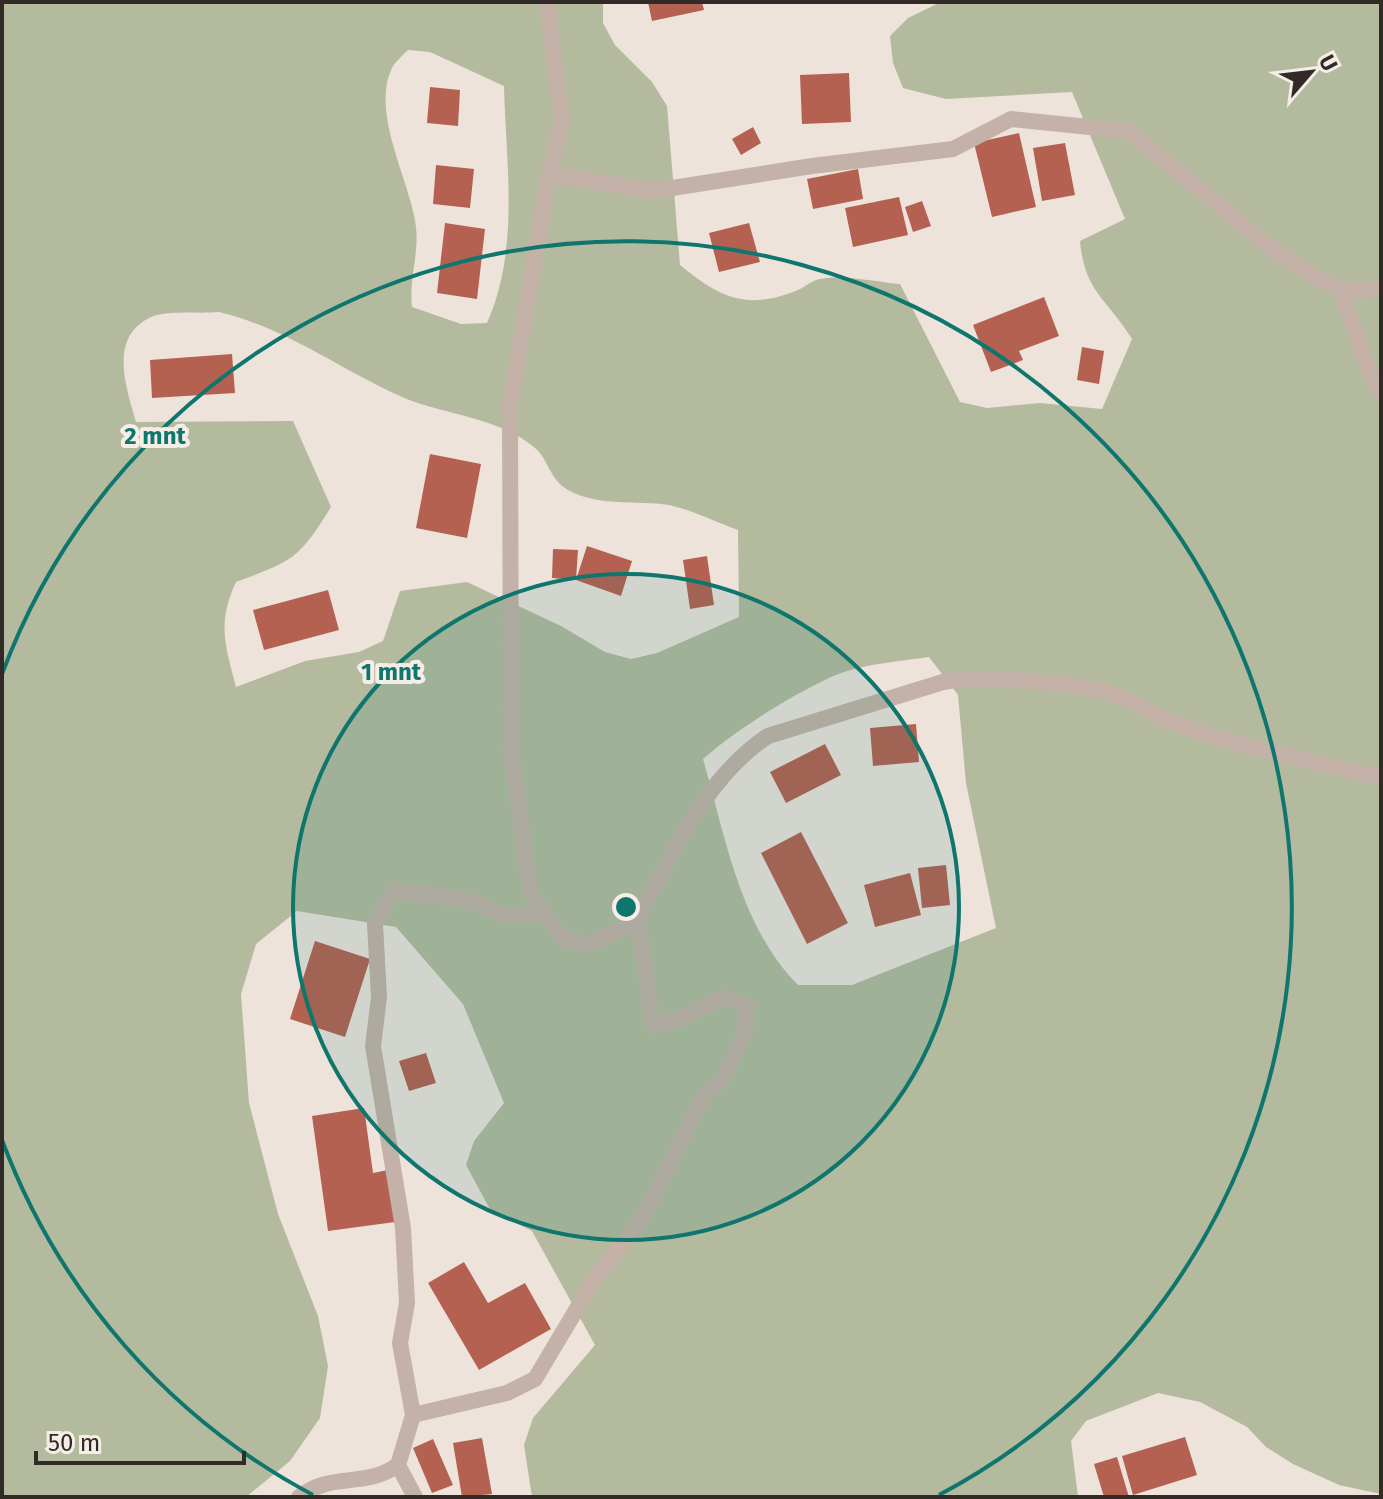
<svg xmlns="http://www.w3.org/2000/svg" width="1383" height="1499" font-family="'Fira Sans',sans-serif">
<rect width="100%" height="100%" fill="#ede3db"/>
<path fill="#b3ba9d" fill-rule="evenodd" d="M2,2H603V23L615,45L652,82L667,106L680,265C720,298 747,311 798,290C805,287 812,280 820,279C840,274 879,282 900,284L960,402L987,408L1040,403L1102,409L1132,339C1106,297 1085,293 1080,241L1125,219L1072,92L946,99L903,88L893,63L890,36L908,18L941,2H1381V1494L1339,1485L1293,1464L1266,1447L1247,1427L1200,1402L1158,1393L1086,1421L1071,1441L1078,1497H532L524,1445L533,1418L595,1345L532,1231L491,1211L466,1165L474,1141L504,1103L463,1004L396,927L297,911L256,944L241,994L249,1103L278,1214L318,1316L328,1366L320,1418L290,1461L246,1497H2ZM408,50L430,52L504,86C506,165 520,249 487,323L461,324L412,307C409,277 419,255 416,227C411,182 370,114 392,68C395,62 403,55 408,50ZM219,312C286,328 339,369 400,396C441,415 498,416 535,448C548,458 549,479 568,490C598,507 637,500 669,505C692,510 716,522 738,530L739,617L657,653L631,659L605,652L561,626L467,582L400,591L383,641L359,652L305,661L236,687C225,645 217,623 236,582C294,560 298,560 331,507L293,421L136,422C126,387 108,337 151,317C169,310 200,314 219,312ZM929,657L958,695L966,783L996,928L852,985H798C740,927 725,835 703,759C736,730 787,698 827,679C857,664 896,662 929,657Z"/>
<path fill="#b56151" d="M648,2H702L704,10L652,21Z
M849,73L851,122L802,124L800,75Z
M430,87L460,90L458,126L427,123Z
M753,127L761,143L741,155L732,139Z
M1019,133L1036,207L992,217L974,143Z
M1065,143L1075,195L1042,201L1033,148Z
M436,165L474,169L470,208L433,204Z
M858,169L863,199L813,209L807,179Z
M899,197L908,235L853,247L845,208Z
M922,201L931,226L913,232L905,207Z
M445,223L485,229L477,299L437,293Z
M749,223L760,262L719,272L709,233Z
M1044,297L1059,336L1019,351L1023,360L991,372L973,325Z
M1082,347L1104,351L1099,384L1077,380Z
M232,354L235,393L152,398L150,360Z
M430,454L481,464L467,538L416,528Z
M587,546L632,561L621,596L576,580L552,578L553,549L578,550L576,580Z
M707,556L714,605L690,609L683,560Z
M328,590L339,630L264,650L253,610Z
M916,724L919,762L873,766L870,728Z
M825,744L841,775L786,803L770,772Z
M801,832L848,923L807,944L761,853Z
M946,865L950,905L922,908L918,868Z
M910,873L921,915L875,927L864,885Z
M315,941L370,959L345,1037L290,1019Z
M426,1053L436,1083L409,1091L399,1061Z
M364,1108L373,1173L388,1170L395,1222L328,1231L312,1116Z
M464,1262L488,1303L525,1283L551,1329L479,1370L428,1283Z
M1185,1437L1197,1475L1133,1495L1122,1456Z
M482,1438L492,1494L462,1497L453,1443Z
M433,1439L453,1485L432,1493L413,1448Z
M1117,1457L1129,1497H1104L1094,1464Z"/>
<g fill="none" stroke-linecap="round" stroke-linejoin="round">
<path stroke="#c4b2a8" stroke-width="16" d="M549,174L653,191L812,166L953,149L1011,119L1128,131L1275,251L1317,278L1341,289L1365,291L1381,285
M1341,289L1371,377L1381,393
M635,922C672,857 703,779 768,736L943,682C984,675 1079,682 1119,696C1136,702 1151,714 1168,721C1236,747 1310,762 1381,777
M413,1415L400,1343L407,1303L403,1228L373,1046L379,997L375,924L394,889L477,903L503,915H546
M299,1497C333,1471 364,1489 398,1465
M415,1497L398,1465L413,1415L507,1393L535,1379L594,1280L644,1216L704,1095L723,1079L745,1032L747,1005L724,997L677,1020L653,1026C645,991 648,954 635,922L588,945L561,937L530,892L511,748L510,404L549,174L562,120L547,2"/>
</g>
<circle cx="626" cy="907" r="333" fill="#0f766e" fill-opacity=".12"/>
<g fill="none" stroke="#0f766e" stroke-width="4">
<circle cx="626" cy="907" r="333"/>
<path d="M313 1495A666 666 0 0 1 2 1140M2 674A666 666 0 1 1 939 1495"/>
</g>
<circle cx="626" cy="907" r="12" fill="#0f766e" stroke="#f6ede6" stroke-width="4"/>
<g font-size="24" text-anchor="middle" font-weight="bold" fill="#0f766e" stroke="#f6ede6" stroke-width="8" stroke-linejoin="round" paint-order="stroke">
<text x="155" y="444">2 mnt</text>
<text x="391" y="680">1 mnt</text>
</g>
<rect width="1383" height="1499" fill="none" stroke="#322a27" stroke-width="8"/>
<g transform="translate(1311 72) rotate(62)" stroke="#f6ede6" stroke-width="6" paint-order="stroke">
<path d="M0-6L14 30L0 20L-14 30Z" fill="#322a27"/>
<text y="-12" font-size="22" font-weight="bold" text-anchor="middle" fill="#322a27">U</text>
</g>
<path d="M36 1451v12h208v-12" fill="none" stroke="#322a27" stroke-width="4"/>
<text x="48" y="1451" font-size="24" fill="#322a27" stroke="#f6ede6" stroke-width="6" paint-order="stroke">50 m</text>
</svg>
